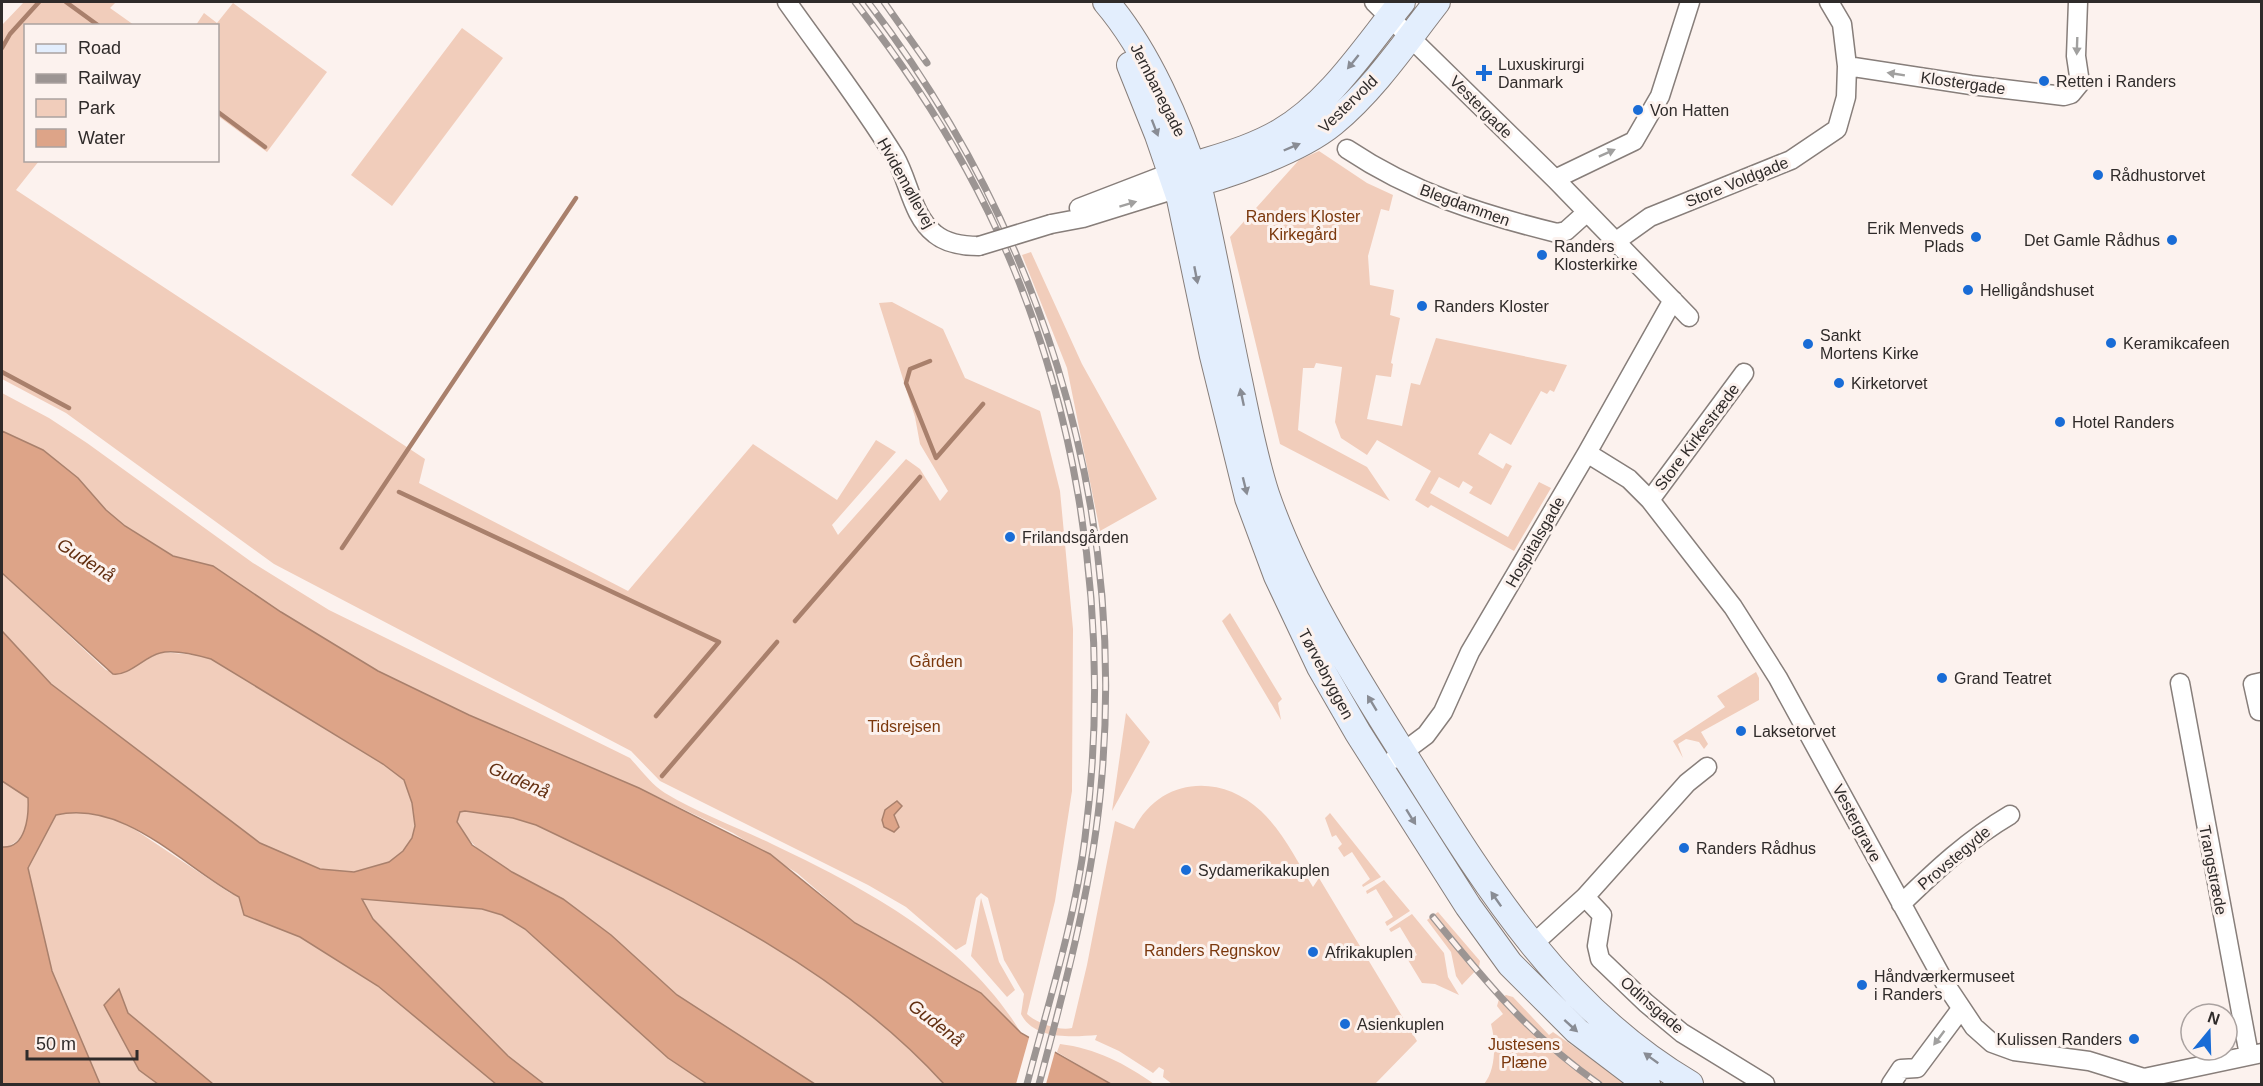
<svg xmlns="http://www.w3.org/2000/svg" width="2263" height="1086" font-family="Arial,sans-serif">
<rect width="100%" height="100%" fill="#fcf2ee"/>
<path fill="#f1cdbb" d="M24,2H116L110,8L134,25L26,26V160L39,161L16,190L425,459L419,483L628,591L753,444L837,500L876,440L896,452L832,525L838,535L906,459L920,469L940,501L948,491L920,444L915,417L879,303L892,302L943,329L965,378L1040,411L1060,491L1073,629L1072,791L1055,901L1027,1014C1036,1023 1059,1031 1072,1028L1087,965L1115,821L1134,829C1159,778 1220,772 1261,811C1283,832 1297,861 1313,887L1319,878L1417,1041L1375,1084H1172L1163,1077L1164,1070L1159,1067L1153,1073L1119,1051L1095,1040L1097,1035C1072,1037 1034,1040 1021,1014L1024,994L1004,960L988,898L981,893L976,898L966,944L956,950L906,907L868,885L660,781L631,751L274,564L66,413L2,379V25Z
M233,3L327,72L267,152L218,116V26L196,25L204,13L217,23Z
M462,28L503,58L392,206L351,175Z
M1319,151L1367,183L1393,195L1389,211L1381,209L1368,256L1370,285L1394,290L1390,315L1400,318L1391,363L1393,364L1391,377L1376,375L1367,419L1402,426L1411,383L1420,385L1436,338L1567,365L1554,392L1550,390L1547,394L1541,391L1511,445L1490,433L1478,454L1503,469L1506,463L1512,466L1491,505L1469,493L1473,487L1463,481L1459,488L1439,477L1430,493L1508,537L1539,482L1551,488L1514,551L1431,505L1428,508L1415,500L1431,471L1377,440L1367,455L1341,438L1335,422L1342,367L1316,363L1314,368H1303L1298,430L1367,467L1390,501L1280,444L1230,237L1299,160Z
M1031,252L1082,364L1157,499L1100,531L1067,368L1022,255Z
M2,393L49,418L87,443L253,563L329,610L630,758C640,769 652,785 665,793C698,813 737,827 772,844C865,888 967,942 1021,1033L981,993L855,923L797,873L733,833L639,788L469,715L378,671L281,612L213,566L173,556L125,526L106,510L78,478L43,450L2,431Z
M2,573L106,670L119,674L161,652L197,655L211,659L383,764L404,780L412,803L415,826L412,838L403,851L389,862L354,872L320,869L260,843L51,684L2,631Z
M1230,613L1282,699L1278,703L1281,720L1222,621Z
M1756,672L1759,678V700L1701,732L1708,744L1704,749L1699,742L1686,739L1678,744L1683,758L1673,741L1725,707L1717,696Z
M1126,713L1150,742L1112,811Z
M2,781L28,798C30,820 27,841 3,848Z
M465,811L513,818L536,825C682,895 833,962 944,1084H815L808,1081C765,1053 720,1026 678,996C645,972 618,939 585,915C543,885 482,869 457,822L460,812Z
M79,812L105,815L131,827L230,893L275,905L371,898L482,909L502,915L525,929L668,1058L707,1084H100L52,971L28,868L56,815Z
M1330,813L1381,877L1363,887L1362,885L1370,879L1352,852L1344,857L1338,848L1342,844L1336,835L1332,837L1325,818Z
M1384,880L1410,911L1387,926L1385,922L1393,917L1376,889L1367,894L1366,891Z
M981,898L999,962L1015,990L1007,997L971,956Z
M1438,912L1480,961L1479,967L1462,985L1456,976L1451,952L1427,920Z
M1412,914L1444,953L1448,977L1459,995L1435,984L1422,983L1408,960L1417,955L1400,927L1391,932L1389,929Z
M1506,995L1513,997L1549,1035L1553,1032L1627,1084H1484C1496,1070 1496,1042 1491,1024L1503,1014L1497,1006L1499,999Z
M1060,1044C1095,1048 1126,1064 1154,1084H1111L1057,1052Z"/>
<path fill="#dda488" stroke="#a9806c" stroke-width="1.5" d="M2,431L43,450L78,478L106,510L125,526L173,556L213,566L281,612L378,671L469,715L639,788L770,854L855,923L981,993L1021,1033L1111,1084H944C833,962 682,895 536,825L513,818L465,811L460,812L457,822L472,845L512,872L563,899L611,935L677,995L815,1084H707L668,1058L525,929L502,915L482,909L362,899L373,919L508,1056L544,1084H496L378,986L300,937L244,915L239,897C182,866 126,800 56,815L28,868L52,971L100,1084H2V847C26,849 29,816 28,798L2,781V631L51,684L260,843L320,869L354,872L389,862L403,851L412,838L415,826L412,803L404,780L383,764L211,659C197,655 174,649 160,653C144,657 129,676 113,674L2,573Z
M897,801L902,806L894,815L899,827L894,832L884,827L882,820L885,810Z
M119,989L128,1013L213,1084H158L139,1070L104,1005Z"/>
<path fill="#fcf2ee" d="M1030,1034L1056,1048L1046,1084H1016Z"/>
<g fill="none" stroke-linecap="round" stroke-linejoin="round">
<path stroke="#a9806c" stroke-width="4.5" d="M66,2L99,26
M2,48L10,34L39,2
M218,112L265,147
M930,361L910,369L906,383L936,458L983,404
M2,372L69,408
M399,492L719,642L656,716
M342,548L576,198
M795,621L920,477
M662,776L777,642"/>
<g stroke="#877e7a" stroke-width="21">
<path id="street" d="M787,2C823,53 862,103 895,157C909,181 912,216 935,234C947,244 964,246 979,246
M1374,2L1555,179L1689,317
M1847,66L1971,85L2064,96L2071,94L2080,83L2076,56L2078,2
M1347,149C1413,193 1480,214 1557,233L1566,231L1586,213
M1555,179L1634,141L1660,96L1690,2
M1079,208L1170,173
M1051,224L1083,218L1176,189
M1615,242L1650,217L1791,160L1837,129L1846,97L1847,66L1842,24L1829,2
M1587,453L1629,479L1650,500L1733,607L1778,678L1946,985L1974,1027L1992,1043L2014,1051L2089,1061L2144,1078L2262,1053
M1650,500L1744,373
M2262,682L2253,684L2259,711H2262
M2180,683L2249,1055
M1394,759L1426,735L1443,712L1470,652L1587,453L1673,300
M1585,897L1602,915L1597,946L1600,959L1646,1003L1682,1033L1765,1084
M1901,904C1935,871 1969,839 2010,815
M1531,946L1585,897L1687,783L1707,767
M1891,1084L1901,1069L1917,1068L1961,1009"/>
</g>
<g stroke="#877e7a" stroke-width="28">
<path id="secondary" d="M1106,2C1147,50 1179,123 1198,184C1213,249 1225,315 1239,381C1247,419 1254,457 1266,494C1298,587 1353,673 1405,756C1484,882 1558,1006 1690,1084
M1130,65L1158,135L1180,199L1213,356L1248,498L1277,576L1320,667L1358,733L1468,906L1510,964L1577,1031L1647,1084
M1176,171C1210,159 1248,151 1280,132C1330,103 1366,46 1402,2
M1182,187C1225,177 1299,151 1333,123C1374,89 1405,43 1437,2"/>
</g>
<use href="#street" stroke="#fff" stroke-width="18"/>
<use href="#secondary" stroke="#e3eefd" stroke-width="26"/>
<g stroke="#9c9593" stroke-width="7">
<path id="rail" d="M855,2C896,55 934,110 966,169C1077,371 1114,611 1085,838C1075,921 1048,1004 1027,1084
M868,2C1038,224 1125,495 1102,775C1094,880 1066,983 1039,1084
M884,2L927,63
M1433,917C1486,982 1530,1036 1599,1084"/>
</g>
<use href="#rail" stroke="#fcf2ee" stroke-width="4.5" stroke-dasharray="14" stroke-linecap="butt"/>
<g stroke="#877e7a" stroke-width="21" stroke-linecap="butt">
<path id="street-bridge" d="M979,246L1051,224"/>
</g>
<use href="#street-bridge" stroke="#fff" stroke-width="18"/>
</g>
<defs><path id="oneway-solid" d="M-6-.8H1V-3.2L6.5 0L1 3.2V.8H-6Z" transform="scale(1.5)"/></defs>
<g fill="#a1a09f">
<use href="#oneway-solid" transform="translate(2077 46) rotate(92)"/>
<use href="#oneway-solid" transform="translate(1896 74) rotate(-171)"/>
<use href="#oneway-solid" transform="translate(1607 153) rotate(-24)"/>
<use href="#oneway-solid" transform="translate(1128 204) rotate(-17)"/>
<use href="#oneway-solid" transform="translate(1939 1038) rotate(127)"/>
</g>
<g fill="#898c94">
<use href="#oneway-solid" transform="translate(1353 62) rotate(129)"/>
<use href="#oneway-solid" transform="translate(1155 128) rotate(69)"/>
<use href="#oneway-solid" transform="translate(1292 147) rotate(-23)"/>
<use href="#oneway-solid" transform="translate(1196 275) rotate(79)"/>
<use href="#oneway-solid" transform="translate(1242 397) rotate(-102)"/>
<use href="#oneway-solid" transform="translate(1245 486) rotate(76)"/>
<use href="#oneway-solid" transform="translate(1372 703) rotate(-121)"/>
<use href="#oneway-solid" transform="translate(1411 817) rotate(58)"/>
<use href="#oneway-solid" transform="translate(1496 899) rotate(-125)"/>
<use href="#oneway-solid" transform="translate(1571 1026) rotate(42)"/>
<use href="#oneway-solid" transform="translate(1651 1058) rotate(-144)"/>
</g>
<g fill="#196cd6" stroke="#fcf2ee" stroke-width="2">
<path d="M1481 64h6v6h6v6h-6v6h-6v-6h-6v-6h6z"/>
<circle cx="2044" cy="81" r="6"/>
<circle cx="1638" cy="110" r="6"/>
<circle cx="2098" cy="175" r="6"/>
<circle cx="1976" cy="237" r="6"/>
<circle cx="2172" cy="240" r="6"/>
<circle cx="1542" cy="255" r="6"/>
<circle cx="1968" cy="290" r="6"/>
<circle cx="1422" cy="306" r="6"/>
<circle cx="2111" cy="343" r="6"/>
<circle cx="1808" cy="344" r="6"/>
<circle cx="1839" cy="383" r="6"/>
<circle cx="2060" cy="422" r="6"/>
<circle cx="1010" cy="537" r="6"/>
<circle cx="1942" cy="678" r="6"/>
<circle cx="1741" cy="731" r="6"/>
<circle cx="1684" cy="848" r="6"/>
<circle cx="1186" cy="870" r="6"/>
<circle cx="1313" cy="952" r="6"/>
<circle cx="1862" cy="985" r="6"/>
<circle cx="1345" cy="1024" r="6"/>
<circle cx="2134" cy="1039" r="6"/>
</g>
<g text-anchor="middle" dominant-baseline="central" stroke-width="6" stroke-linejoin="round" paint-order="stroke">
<g font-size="16" fill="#2f2b2a" stroke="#fcf2ee" text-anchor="start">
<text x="1498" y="64">Luxuskirurgi<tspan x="1498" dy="18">Danmark</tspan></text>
<text x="2056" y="81">Retten i Randers</text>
<text x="1650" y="110">Von Hatten</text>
<text x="2110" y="175">Rådhustorvet</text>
<text x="1964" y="228" text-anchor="end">Erik Menveds<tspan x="1964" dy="18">Plads</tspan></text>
<text x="2160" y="240" text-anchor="end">Det Gamle Rådhus</text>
<text x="1554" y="246">Randers<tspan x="1554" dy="18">Klosterkirke</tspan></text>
<text x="1980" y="290">Helligåndshuset</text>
<text x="1434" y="306">Randers Kloster</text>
<text x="1820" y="335">Sankt<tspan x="1820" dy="18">Mortens Kirke</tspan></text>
<text x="2123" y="343">Keramikcafeen</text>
<text x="1851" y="383">Kirketorvet</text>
<text x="2072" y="422">Hotel Randers</text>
<text x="1022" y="537">Frilandsgården</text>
<text x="1954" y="678">Grand Teatret</text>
<text x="1753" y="731">Laksetorvet</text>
<text x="1696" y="848">Randers Rådhus</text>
<text x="1198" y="870">Sydamerikakuplen</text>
<text x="1325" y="952">Afrikakuplen</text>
<text x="1874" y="976">Håndværkermuseet<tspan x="1874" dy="18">i Randers</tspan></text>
<text x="1357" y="1024">Asienkuplen</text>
<text x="2122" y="1039" text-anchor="end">Kulissen Randers</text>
</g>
<g font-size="16" fill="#2f2b2a" stroke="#fcf2ee">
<text transform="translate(1963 83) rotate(8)">Klostergade</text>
<text transform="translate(1158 90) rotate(63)">Jernbanegade</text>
<text transform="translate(1348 104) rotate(-44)">Vestervold</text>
<text transform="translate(1481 107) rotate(45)">Vestergade</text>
<text transform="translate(1737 182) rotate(-22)">Store Voldgade</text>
<text transform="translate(906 183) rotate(61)">Hvidemøllevej</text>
<text transform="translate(1465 205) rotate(20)">Blegdammen</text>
<text transform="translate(1697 437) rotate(-53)">Store Kirkestræde</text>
<text transform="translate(1535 542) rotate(-60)">Hospitalsgade</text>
<text transform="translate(1326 674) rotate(62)">Tørvebryggen</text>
<text transform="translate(1857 823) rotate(62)">Vestergrave</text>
<text transform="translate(1954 858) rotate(-40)">Provstegyde</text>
<text transform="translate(2213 870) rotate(79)">Trangstræde</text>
<text transform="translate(1652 1005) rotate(41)">Odinsgade</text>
</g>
<g font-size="16" fill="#7b380d" stroke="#fcf2ee">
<text x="1303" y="216">Randers Kloster<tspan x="1303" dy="18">Kirkegård</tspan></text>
<text x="936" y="661">Gården</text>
<text x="904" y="726">Tidsrejsen</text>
<text x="1212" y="950">Randers Regnskov</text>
<text x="1524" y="1044">Justesens<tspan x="1524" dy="18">Plæne</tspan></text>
</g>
<g font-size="18" font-style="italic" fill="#632f11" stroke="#fcf2ee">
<text transform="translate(86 560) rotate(33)">Gudenå</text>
<text transform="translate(519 780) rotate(24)">Gudenå</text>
<text transform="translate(936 1023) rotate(38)">Gudenå</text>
</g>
</g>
<rect width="2263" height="1086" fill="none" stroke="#2f2b2a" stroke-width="6"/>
<rect x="24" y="24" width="195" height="138" fill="#fcf2ee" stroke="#aaa2a0" stroke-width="1.5"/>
<rect x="36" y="44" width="30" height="9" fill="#e3eefd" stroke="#aaa2a0" stroke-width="1.5"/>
<text x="78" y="54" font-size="18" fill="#2f2b2a">Road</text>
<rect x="36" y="74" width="30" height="9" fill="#9c9593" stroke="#aaa2a0" stroke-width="1.5"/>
<text x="78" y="84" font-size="18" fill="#2f2b2a">Railway</text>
<rect x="36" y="99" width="30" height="18" fill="#f1cdbb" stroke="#aaa2a0" stroke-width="1.5"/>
<text x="78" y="114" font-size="18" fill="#2f2b2a">Park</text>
<rect x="36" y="129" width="30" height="18" fill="#dda488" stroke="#aaa2a0" stroke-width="1.5"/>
<text x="78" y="144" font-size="18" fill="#2f2b2a">Water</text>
<g transform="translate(2209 1032) rotate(19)"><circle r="28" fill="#fcf2ee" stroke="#aaa2a0" stroke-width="1.5"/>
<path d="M0-4.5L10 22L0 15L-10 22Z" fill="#196cd6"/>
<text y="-9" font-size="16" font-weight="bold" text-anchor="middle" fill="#2f2b2a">N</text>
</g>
<path d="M27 1050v9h110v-9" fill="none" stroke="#2f2b2a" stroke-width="3"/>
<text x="36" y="1050" font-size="18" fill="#2f2b2a" stroke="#fcf2ee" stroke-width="4.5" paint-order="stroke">50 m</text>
</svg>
